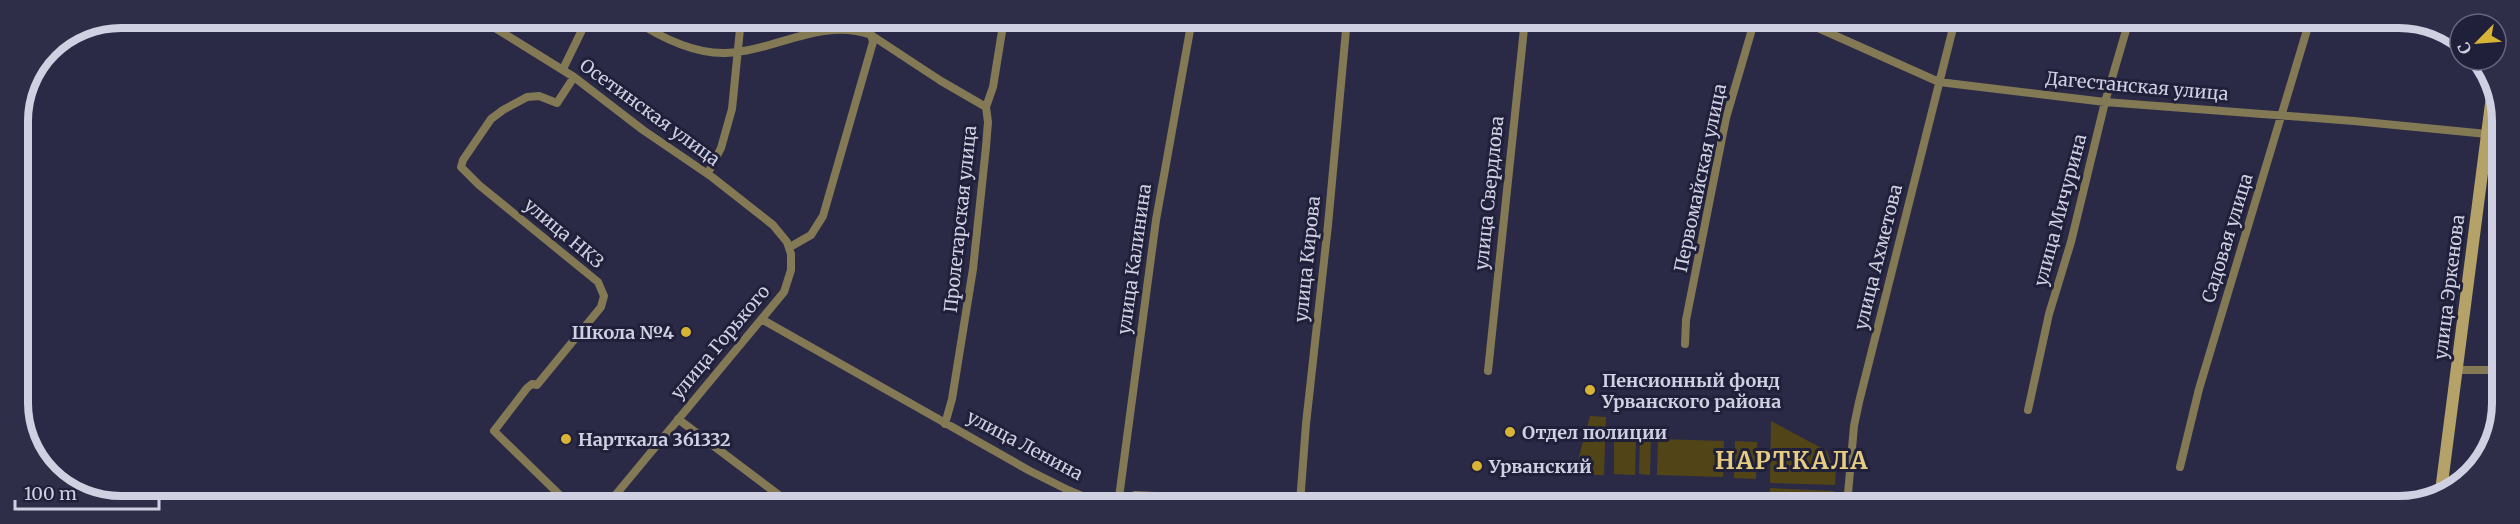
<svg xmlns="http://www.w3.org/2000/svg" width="2520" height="524" font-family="Merriweather,serif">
<rect width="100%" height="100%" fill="#2b2a46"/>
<path fill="#514417" d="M1590,416L1606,417L1604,475H1574Z
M1771,421L1827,451L1831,463L1836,465L1835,485L1770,483Z
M1614,436H1636L1635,475L1614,474Z
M1640,437H1651L1650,475L1639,474Z
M1658,439L1724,441L1723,477L1657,475Z
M1735,441L1757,442L1756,479L1734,478Z
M1770,488L1834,491V505H1769Z"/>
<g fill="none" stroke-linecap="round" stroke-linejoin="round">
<path stroke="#847955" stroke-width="8" d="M479,18L574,77L643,130L712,177L773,225L787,242L791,254V270L784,292L608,504
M631,18C658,36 692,54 726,53C775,51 822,17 871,35L941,81L986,107
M1798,19L1939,82L2105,102L2354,121L2487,134
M2399,20L2449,36
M563,69L582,30L591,18
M708,173L721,148L732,109L741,19
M790,247L811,235L823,216L871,49L873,42L867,19
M763,320L1030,471L1068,490L1096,502L1109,503L1135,495L1300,503L1439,505
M1685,344L1686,320L1726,118L1755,19
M2456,370H2500
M1488,371L1525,19
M2028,410L2049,314L2071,242L2105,102L2129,20
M678,419L792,505
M945,424L952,399L973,269L986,147L988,122L986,107L993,87L1004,19
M2180,467L2199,389L2310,20
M1300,503L1306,424L1328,225L1347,19
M569,504L494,431L527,388L532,384L537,385L601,307L604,296L598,282L479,185L461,167L463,160L491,119L503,110L527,97L539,96L557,103L574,77
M1118,505L1156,220L1192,19
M1487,505L1507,500
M1847,505L1854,426L1859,402L1955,20"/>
<path stroke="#b5a269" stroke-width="12" d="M2441,491L2493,88
M1543,505L1566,503L1628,505"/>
</g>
<g fill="#d8b434" stroke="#21203b" stroke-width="2">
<circle cx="686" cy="332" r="6"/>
<circle cx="1590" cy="390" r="6"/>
<circle cx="1510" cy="432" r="6"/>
<circle cx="566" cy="439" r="6"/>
<circle cx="1477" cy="466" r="6"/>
</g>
<g text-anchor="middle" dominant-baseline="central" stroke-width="6" stroke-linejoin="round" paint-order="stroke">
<g font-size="18" fill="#cfd0e2" stroke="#21203b">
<text transform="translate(2137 86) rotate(5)">Дагестанская улица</text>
<text transform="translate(650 112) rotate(36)">Осетинская улица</text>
<text transform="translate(1700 178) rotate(-78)">Первомайская улица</text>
<text transform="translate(1489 193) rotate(-84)">улица Свердлова</text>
<text transform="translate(2060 210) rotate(-75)">улица Мичурина</text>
<text transform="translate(960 219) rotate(-84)">Пролетарская улица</text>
<text transform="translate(564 233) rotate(40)">улица НКЗ</text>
<text transform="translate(2227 238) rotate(-73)">Садовая улица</text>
<text transform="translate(1878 257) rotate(-76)">улица Ахметова</text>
<text transform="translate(1134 259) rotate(-82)">улица Калинина</text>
<text transform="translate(1307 259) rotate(-84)">улица Кирова</text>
<text transform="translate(2449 287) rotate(-83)">улица Эркенова</text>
<text transform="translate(720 342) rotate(-50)">улица Горького</text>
<text transform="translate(1025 445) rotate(28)">улица Ленина</text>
</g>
<g font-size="18" font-weight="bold" fill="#cfd0e2" stroke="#21203b" text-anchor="start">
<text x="674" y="332" text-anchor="end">Школа №4</text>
<text x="1602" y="380">Пенсионный фонд<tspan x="1602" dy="21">Урванского района</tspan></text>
<text x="1522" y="432">Отдел полиции</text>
<text x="578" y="439">Нарткала 361332</text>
<text x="1489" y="466">Урванский</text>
</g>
<g font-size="24" font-weight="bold" letter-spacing="1.5" fill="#e5cc80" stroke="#21203b">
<text x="1792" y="460">НАРТКАЛА</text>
</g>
</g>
<path d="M0 0H2520V524H0ZM121 28H2399A93 93 0 0 1 2492 121V403A93 93 0 0 1 2399 496H121A93 93 0 0 1 28 403V121A93 93 0 0 1 121 28Z" fill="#2f2e48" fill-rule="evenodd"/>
<path fill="none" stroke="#cfd0e2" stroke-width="8" d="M121 28H2399A93 93 0 0 1 2492 121V403A93 93 0 0 1 2399 496H121A93 93 0 0 1 28 403V121A93 93 0 0 1 121 28Z"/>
<g transform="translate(2478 42) rotate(245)"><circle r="28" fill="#21203b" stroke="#67667e" stroke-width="1.5"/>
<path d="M0-4.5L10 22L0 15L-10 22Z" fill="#d8b434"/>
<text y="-9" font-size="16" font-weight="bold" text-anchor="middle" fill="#cfd0e2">С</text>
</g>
<path d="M15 500v9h144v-9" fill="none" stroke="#cfd0e2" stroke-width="3"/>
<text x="24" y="500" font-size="18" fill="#cfd0e2" stroke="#21203b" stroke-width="4.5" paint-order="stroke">100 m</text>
</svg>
